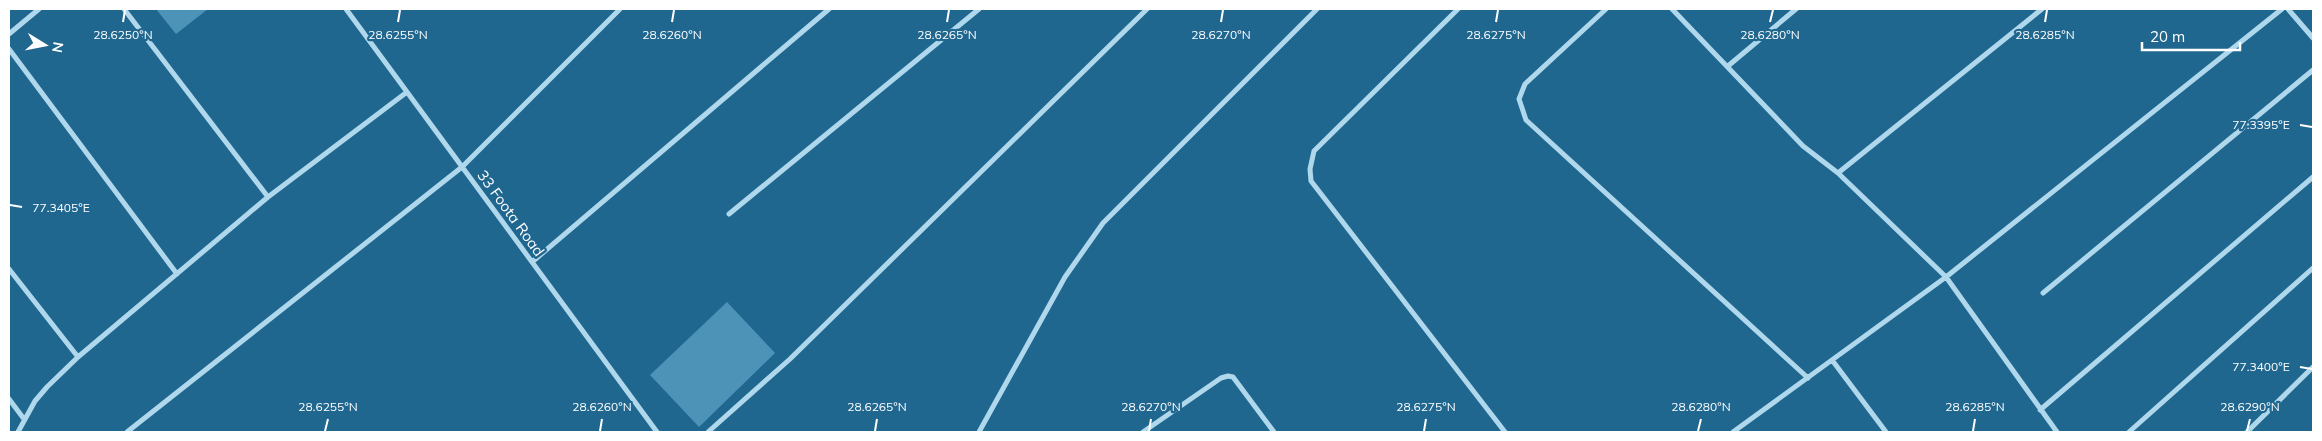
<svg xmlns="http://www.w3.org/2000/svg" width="2322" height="441" font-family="Mulish,sans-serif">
<rect width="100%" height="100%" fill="#206790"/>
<path fill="#4d93b8" d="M156,9H208L176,34Z
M727,302L775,353L699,427L650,375Z"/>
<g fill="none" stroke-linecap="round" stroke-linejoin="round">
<path stroke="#b0d8ed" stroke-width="5" d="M124,9L268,197
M346,9L657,432
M1458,9L1314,151L1310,169L1311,181L1505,432
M1606,9L1525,84L1519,99L1526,120L1808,378
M1672,9L1803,146L1838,173L1946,277L2057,432
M2288,9L2313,38
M9,34L39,9
M9,49L177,274
M1728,66L1796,9
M1838,173L2042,9
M729,214L979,9
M532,262L829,9
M9,269L78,357
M2043,293L2313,70
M1832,360L1886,432
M9,399L24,419
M2040,410L2313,177
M18,432L35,401L47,387L78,357L268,197L407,92
M127,432L462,167L620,9
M708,432L790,359L1147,9
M979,432L1065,277L1103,223L1317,9
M1143,432L1221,378L1228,376L1233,377L1274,432
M1733,432L1946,277L2282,9
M2129,432L2313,268
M2247,432L2313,367"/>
</g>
<path fill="none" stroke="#fff" stroke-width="2" d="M123,22L125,10M398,22L400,10M672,22L674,10M947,22L949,10M1221,22L1223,10M1496,22L1498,10M1770,22L1773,10M2045,22L2047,10M2300,125L2312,127M10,205L22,207M2300,367L2312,369M325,431L328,419M600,431L602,419M875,431L877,419M1149,431L1151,419M1424,431L1426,419M1698,431L1701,419M1973,431L1975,419M2247,431L2250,419"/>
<g text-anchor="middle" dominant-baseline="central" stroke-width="4.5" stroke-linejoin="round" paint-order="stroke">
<g font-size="15" fill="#fff" stroke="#206790">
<text transform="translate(511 213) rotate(54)">33 Foota Road</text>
</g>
</g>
<g font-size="12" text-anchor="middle" fill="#fff" stroke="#206790" stroke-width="4.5" stroke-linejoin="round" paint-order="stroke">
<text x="123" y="39">28.6250°N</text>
<text x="398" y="39">28.6255°N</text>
<text x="672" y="39">28.6260°N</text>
<text x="947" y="39">28.6265°N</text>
<text x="1221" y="39">28.6270°N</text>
<text x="1496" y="39">28.6275°N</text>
<text x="1770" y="39">28.6280°N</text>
<text x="2045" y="39">28.6285°N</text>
<text x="2261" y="129">77.3395°E</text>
<text x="61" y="212">77.3405°E</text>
<text x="2261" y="371">77.3400°E</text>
<text x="328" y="411">28.6255°N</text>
<text x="602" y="411">28.6260°N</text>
<text x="877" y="411">28.6265°N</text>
<text x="1151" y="411">28.6270°N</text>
<text x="1426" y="411">28.6275°N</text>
<text x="1701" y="411">28.6280°N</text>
<text x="1975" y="411">28.6285°N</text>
<text x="2250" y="411">28.6290°N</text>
</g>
<rect width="2322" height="441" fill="none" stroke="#ffffff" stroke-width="20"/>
<g transform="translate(45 45) rotate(100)" stroke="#206790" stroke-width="4" paint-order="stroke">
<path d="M0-4L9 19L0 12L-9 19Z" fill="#ffffff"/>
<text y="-8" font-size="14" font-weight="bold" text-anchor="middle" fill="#ffffff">N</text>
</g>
<path d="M2142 42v8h98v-8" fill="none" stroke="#ffffff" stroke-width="2.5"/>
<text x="2150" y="42" font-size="15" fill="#ffffff" stroke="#206790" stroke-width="4" paint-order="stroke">20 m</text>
</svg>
